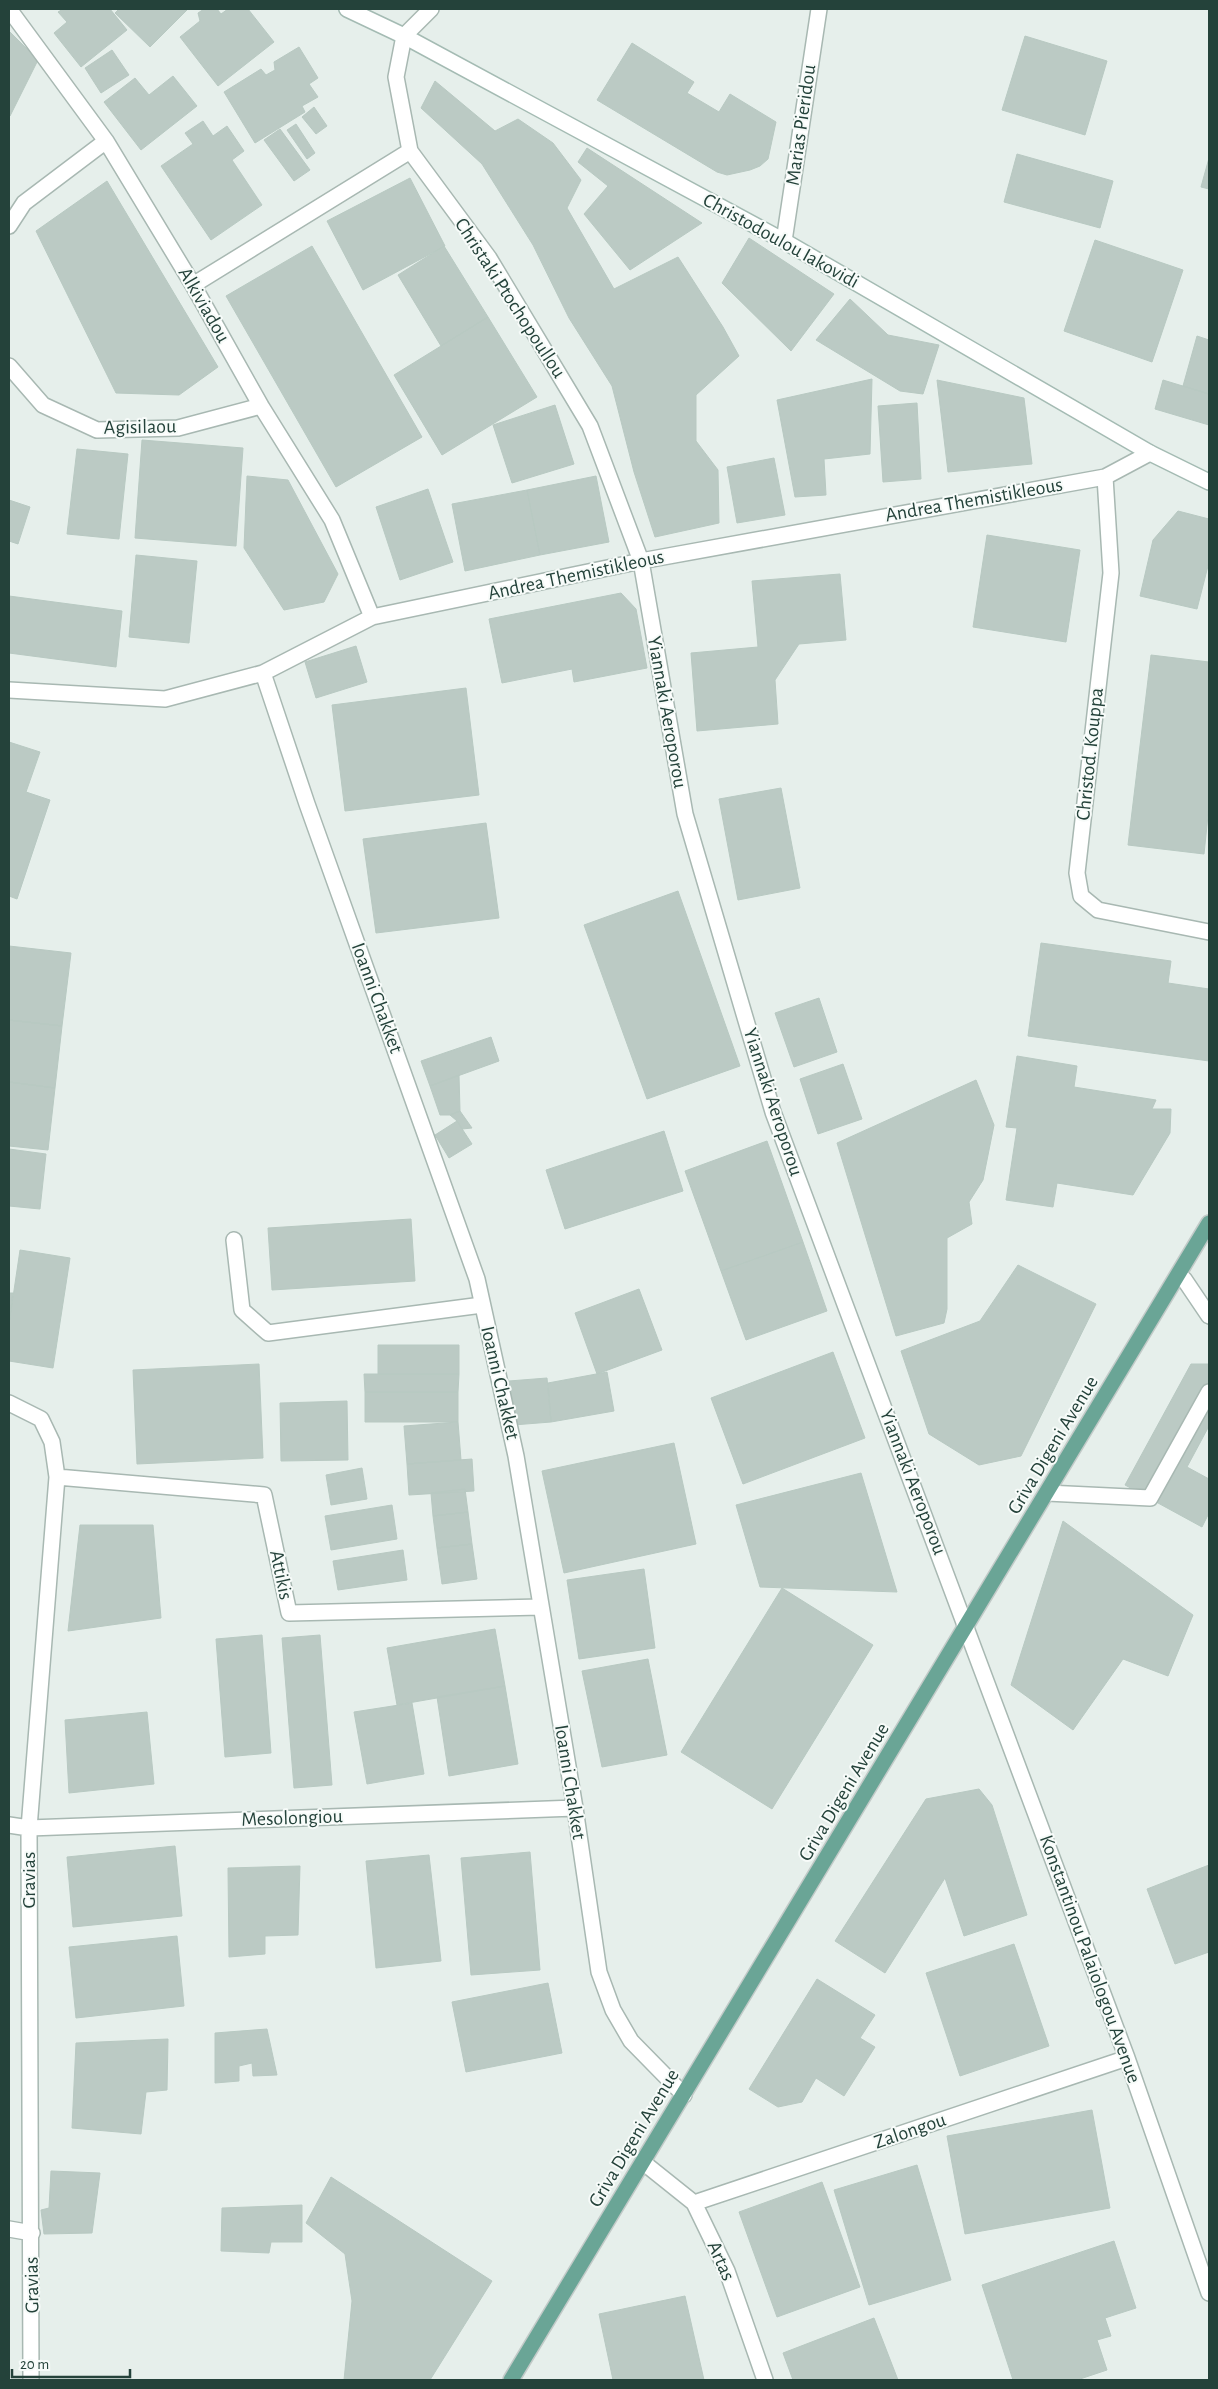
<svg xmlns="http://www.w3.org/2000/svg" width="1218" height="2389" font-family="'Alegreya Sans',sans-serif">
<rect width="100%" height="100%" fill="#e6efeb"/>
<path fill="#bbcac4" stroke="#b8c9c2" d="M63,9H110L127,30L81,67L54,33L67,22L58,12Z
M119,9H188L150,47L115,13Z
M204,9H217L221,14L228,9H248L274,42L218,86L180,37L200,21L198,13Z
M9,31L38,60L10,116L9,115Z
M1025,36L1107,61L1085,135L1002,110Z
M632,43L694,82L687,93L719,112L730,94L776,122L768,159L760,166L750,170L727,175L717,172L597,100Z
M299,47L318,78L309,84L318,97L302,106L305,112L255,143L224,92L261,69L266,75L275,70L274,62Z
M112,50L129,75L101,93L85,68Z
M173,76L197,106L141,150L104,102L135,78L149,95Z
M435,81L495,131L518,119L553,143L581,180L567,208L614,289L678,257L723,327L739,356L696,395V441L718,470L719,523L655,537L634,472L612,386L569,318L533,245L482,164L421,108Z
M314,107L327,126L316,134L302,117Z
M203,121L213,136L227,126L244,151L232,160L262,205L211,240L161,166L193,144L185,133Z
M296,124L315,153L307,159L287,130Z
M280,129L310,170L294,181L264,140Z
M587,148L702,223L630,270L584,214L608,186L578,162Z
M1017,154L1113,181L1100,228L1004,202Z
M1209,158V189L1201,187Z
M410,178L445,246L363,290L327,221Z
M107,181L218,367L179,395L116,393L36,231Z
M749,238L834,294L791,351L722,283Z
M1095,240L1183,270L1152,362L1064,331Z
M312,246L422,437L336,487L226,296Z
M444,246L488,317L441,346L398,275Z
M850,299L888,335L939,345L923,394L900,391L816,340Z
M488,317L537,397L442,455L394,375Z
M1197,336L1209,340V394L1183,386Z
M872,379L870,454L824,459L826,495L795,497L777,400Z
M937,380L1024,398L1032,464L948,472Z
M1163,380L1209,394V425L1155,409Z
M917,403L921,479L883,482L878,406Z
M555,405L574,464L512,483L493,425Z
M142,440L243,448L236,546L135,538Z
M77,449L128,454L119,539L67,534Z
M774,458L785,515L737,523L727,467Z
M247,476L288,480L338,574L324,602L284,610L244,548Z
M596,476L609,542L540,555L527,490Z
M428,489L453,562L400,580L376,507Z
M527,490L540,555L465,571L452,504Z
M9,500L30,507L18,544L9,541Z
M1178,511L1209,519V562L1197,609L1140,596L1153,540Z
M987,535L1080,550L1066,642L973,627Z
M136,555L197,561L189,643L129,637Z
M840,574L846,640L799,644L775,680L778,724L697,731L691,653L758,647L752,581Z
M621,593L636,609L647,668L574,682L572,669L502,683L489,619Z
M9,596L122,611L116,667L9,653Z
M356,646L367,682L316,698L305,662Z
M1151,655L1209,662V806L1204,854L1128,845Z
M466,688L479,795L345,811L332,705Z
M9,742L40,752L26,792L50,800L17,899L9,896Z
M781,788L800,888L738,900L719,799Z
M486,823L499,918L376,933L363,839Z
M678,891L740,1066L647,1099L584,925Z
M1041,943L1171,961L1168,983L1209,989V1061L1028,1036Z
M9,946L71,953L62,1026L9,1020Z
M819,998L837,1052L794,1067L775,1013Z
M9,1020L62,1026L55,1088L9,1082Z
M491,1037L499,1061L430,1086L421,1061Z
M1017,1056L1077,1066L1074,1087L1156,1100L1152,1109H1171L1170,1133L1133,1195L1057,1183L1053,1207L1006,1200L1017,1128L1006,1127Z
M843,1064L862,1119L818,1134L800,1079Z
M459,1075L460,1111L450,1115H440L430,1086Z
M976,1080L994,1125L983,1180L969,1202L972,1224L947,1238V1309L944,1323L896,1336L837,1143Z
M9,1082L55,1088L48,1150L9,1146Z
M460,1111L472,1128L462,1129L457,1121L450,1115Z
M457,1121L472,1144L449,1158L435,1135Z
M664,1131L683,1191L565,1229L546,1170Z
M767,1141L803,1242L721,1271L685,1171Z
M9,1149L46,1154L40,1209L9,1206Z
M411,1219L415,1281L272,1290L268,1228Z
M803,1242L827,1311L746,1340L721,1271Z
M20,1250L70,1258L53,1368L9,1361V1324Z
M1018,1265L1096,1304L1021,1456L979,1465L929,1434L901,1351L980,1321Z
M639,1289L662,1350L597,1374L575,1313Z
M9,1293H13L9,1324Z
M378,1345H459V1374H378Z
M833,1352L865,1438L743,1484L711,1398Z
M259,1364L263,1458L137,1464L133,1370Z
M1191,1364H1209V1426L1187,1467L1209,1479V1513L1202,1527L1125,1485Z
M607,1372L614,1411L551,1422L548,1383Z
M364,1374H459L458,1392H365Z
M547,1378L551,1422L513,1425L509,1381Z
M365,1392H458V1422H365Z
M347,1401L348,1460L281,1461L280,1403Z
M458,1422L461,1460L407,1464L404,1426Z
M674,1443L696,1544L564,1573L542,1471Z
M472,1459L474,1491L409,1495L407,1464Z
M362,1468L367,1499L331,1505L326,1475Z
M861,1473L897,1592L760,1587L736,1505Z
M465,1489L468,1512L433,1516L431,1493Z
M392,1505L397,1539L331,1550L325,1516Z
M468,1512L472,1544L437,1548L433,1516Z
M1063,1521L1193,1615L1168,1676L1123,1659L1073,1730L1011,1685Z
M80,1525H153L161,1618L68,1631Z
M472,1544L477,1579L442,1584L437,1548Z
M403,1550L407,1580L338,1590L333,1561Z
M644,1569L655,1648L579,1659L567,1580Z
M782,1588L873,1645L772,1809L681,1752Z
M495,1629L505,1686L397,1705L387,1648Z
M262,1635L271,1753L225,1757L216,1639Z
M320,1635L332,1785L294,1788L282,1638Z
M648,1659L667,1755L602,1767L582,1671Z
M505,1686L518,1764L449,1776L437,1697Z
M412,1703L424,1774L367,1784L354,1712Z
M147,1712L154,1784L69,1793L65,1720Z
M979,1789L992,1805L1027,1915L964,1936L945,1878L885,1973L835,1941L926,1799Z
M175,1846L182,1916L73,1927L67,1857Z
M530,1852L540,1970L471,1975L461,1858Z
M429,1855L441,1961L376,1968L366,1861Z
M1209,1865V1952L1175,1964L1147,1889Z
M300,1866L298,1935L265,1936V1954L229,1957L228,1868Z
M177,1936L184,2006L76,2018L69,1947Z
M1014,1944L1049,2046L960,2076L926,1973Z
M817,1979L875,2015L860,2038L875,2047L844,2096L816,2078L802,2102L778,2107L749,2089Z
M548,1983L562,2053L466,2072L452,2002Z
M267,2029L277,2075L253,2076L252,2063L239,2066V2081L215,2083V2033Z
M168,2039L167,2090L146,2092L141,2134L72,2128L76,2043Z
M1092,2110L1110,2208L965,2234L947,2136Z
M917,2165L951,2280L869,2305L834,2190Z
M51,2171L100,2173L92,2233L44,2234L41,2210L49,2208Z
M331,2177L492,2281L430,2380H344L352,2301L345,2254L306,2223Z
M822,2182L860,2287L777,2317L739,2212Z
M302,2205V2242H271L269,2253L221,2251L222,2208Z
M1114,2241L1136,2308L1105,2318L1111,2336L1097,2340L1107,2370L1077,2380H1013L982,2285Z
M685,2296L704,2380H613L599,2314Z
M874,2318L898,2380H793L783,2353Z"/>
<g fill="none" stroke-linecap="round" stroke-linejoin="round">
<g stroke="#a8b8b2" stroke-width="18">
<path id="lane" d="M234,1240L242,1310L268,1333L482,1305
M1184,1279L1209,1316
M1047,1493L1150,1498L1209,1392"/>
</g>
<g stroke="#a8b8b2" stroke-width="18">
<path id="street" d="M9,9L106,141L193,285L261,406L332,520L372,617
M431,9L404,36L396,77L410,151L489,258L590,426L641,561L685,814L773,1112L1127,2058L1209,2293
M9,226L24,203L106,141
M784,241L819,9
M193,285L410,151
M9,366L43,405L97,430L178,428L261,406
M1105,477L1111,573L1077,873L1081,896L1098,910L1209,932
M263,673L307,804L477,1279L516,1456L575,1808L599,1972L613,2010L631,2041L684,2095
M9,690L165,699L263,673L372,617L641,561L1105,477L1150,453
M9,1403L41,1419L52,1442L57,1477L29,1828L31,2380
M57,1477L264,1495L289,1613L541,1607
M9,1825L29,1828L575,1808
M644,2163L694,2203L727,2271L765,2380
M694,2203L1127,2058
M9,2229L32,2233"/>
</g>
<g stroke="#a4bbb3" stroke-width="18">
<path id="secondary" d="M347,9L404,36L784,241L1150,453L1209,482"/>
</g>
<g stroke="#c2cac8" stroke-width="18">
<path id="primary" d="M511,2380L1209,1223"/>
</g>
<use href="#lane" stroke="#fff" stroke-width="15"/>
<use href="#street" stroke="#fff" stroke-width="15"/>
<use href="#secondary" stroke="#fff" stroke-width="15"/>
<use href="#primary" stroke="#6aa596" stroke-width="15"/>
</g>
<g text-anchor="middle" dominant-baseline="central" stroke-width="4" stroke-linejoin="round" paint-order="stroke">
<g font-size="20" fill="#24423a" stroke="#f7fbf9">
<text transform="translate(801 125) rotate(-82)">Marias Pieridou</text>
<text transform="translate(781 241) rotate(29)">Christodoulou Iakovidi</text>
<text transform="translate(510 298) rotate(57)">Christaki Ptochopoullou</text>
<text transform="translate(204 305) rotate(60)">Alkiviadou</text>
<text transform="translate(140 427) rotate(-1)">Agisilaou</text>
<text transform="translate(974 500) rotate(-10)">Andrea Themistikleous</text>
<text transform="translate(576 575) rotate(-12)">Andrea Themistikleous</text>
<text transform="translate(667 712) rotate(80)">Yiannaki Aeroporou</text>
<text transform="translate(1090 754) rotate(-84)">Christod. Kouppa</text>
<text transform="translate(377 998) rotate(70)">Ioanni Chakket</text>
<text transform="translate(773 1102) rotate(72)">Yiannaki Aeroporou</text>
<text transform="translate(500 1383) rotate(77)">Ioanni Chakket</text>
<text transform="translate(1053 1445) rotate(-59)">Griva Digeni Avenue</text>
<text transform="translate(913 1482) rotate(69)">Yiannaki Aeroporou</text>
<text transform="translate(281 1575) rotate(78)">Attikis</text>
<text transform="translate(570 1782) rotate(81)">Ioanni Chakket</text>
<text transform="translate(844 1792) rotate(-59)">Griva Digeni Avenue</text>
<text transform="translate(292 1818) rotate(-2)">Mesolongiou</text>
<text transform="translate(29 1880) rotate(-90)">Gravias</text>
<text transform="translate(1090 1959) rotate(70)">Konstantinou Palaiologou Avenue</text>
<text transform="translate(910 2131) rotate(-19)">Zalongou</text>
<text transform="translate(634 2138) rotate(-59)">Griva Digeni Avenue</text>
<text transform="translate(721 2261) rotate(66)">Artas</text>
<text transform="translate(32 2285) rotate(-91)">Gravias</text>
</g>
</g>
<rect width="1218" height="2389" fill="none" stroke="#24423a" stroke-width="20"/>
<path d="M12 2369v8h118v-8" fill="none" stroke="#24423a" stroke-width="2.5"/>
<text x="20" y="2369" font-size="15" fill="#24423a" stroke="#f7fbf9" stroke-width="4" paint-order="stroke">20 m</text>
</svg>
